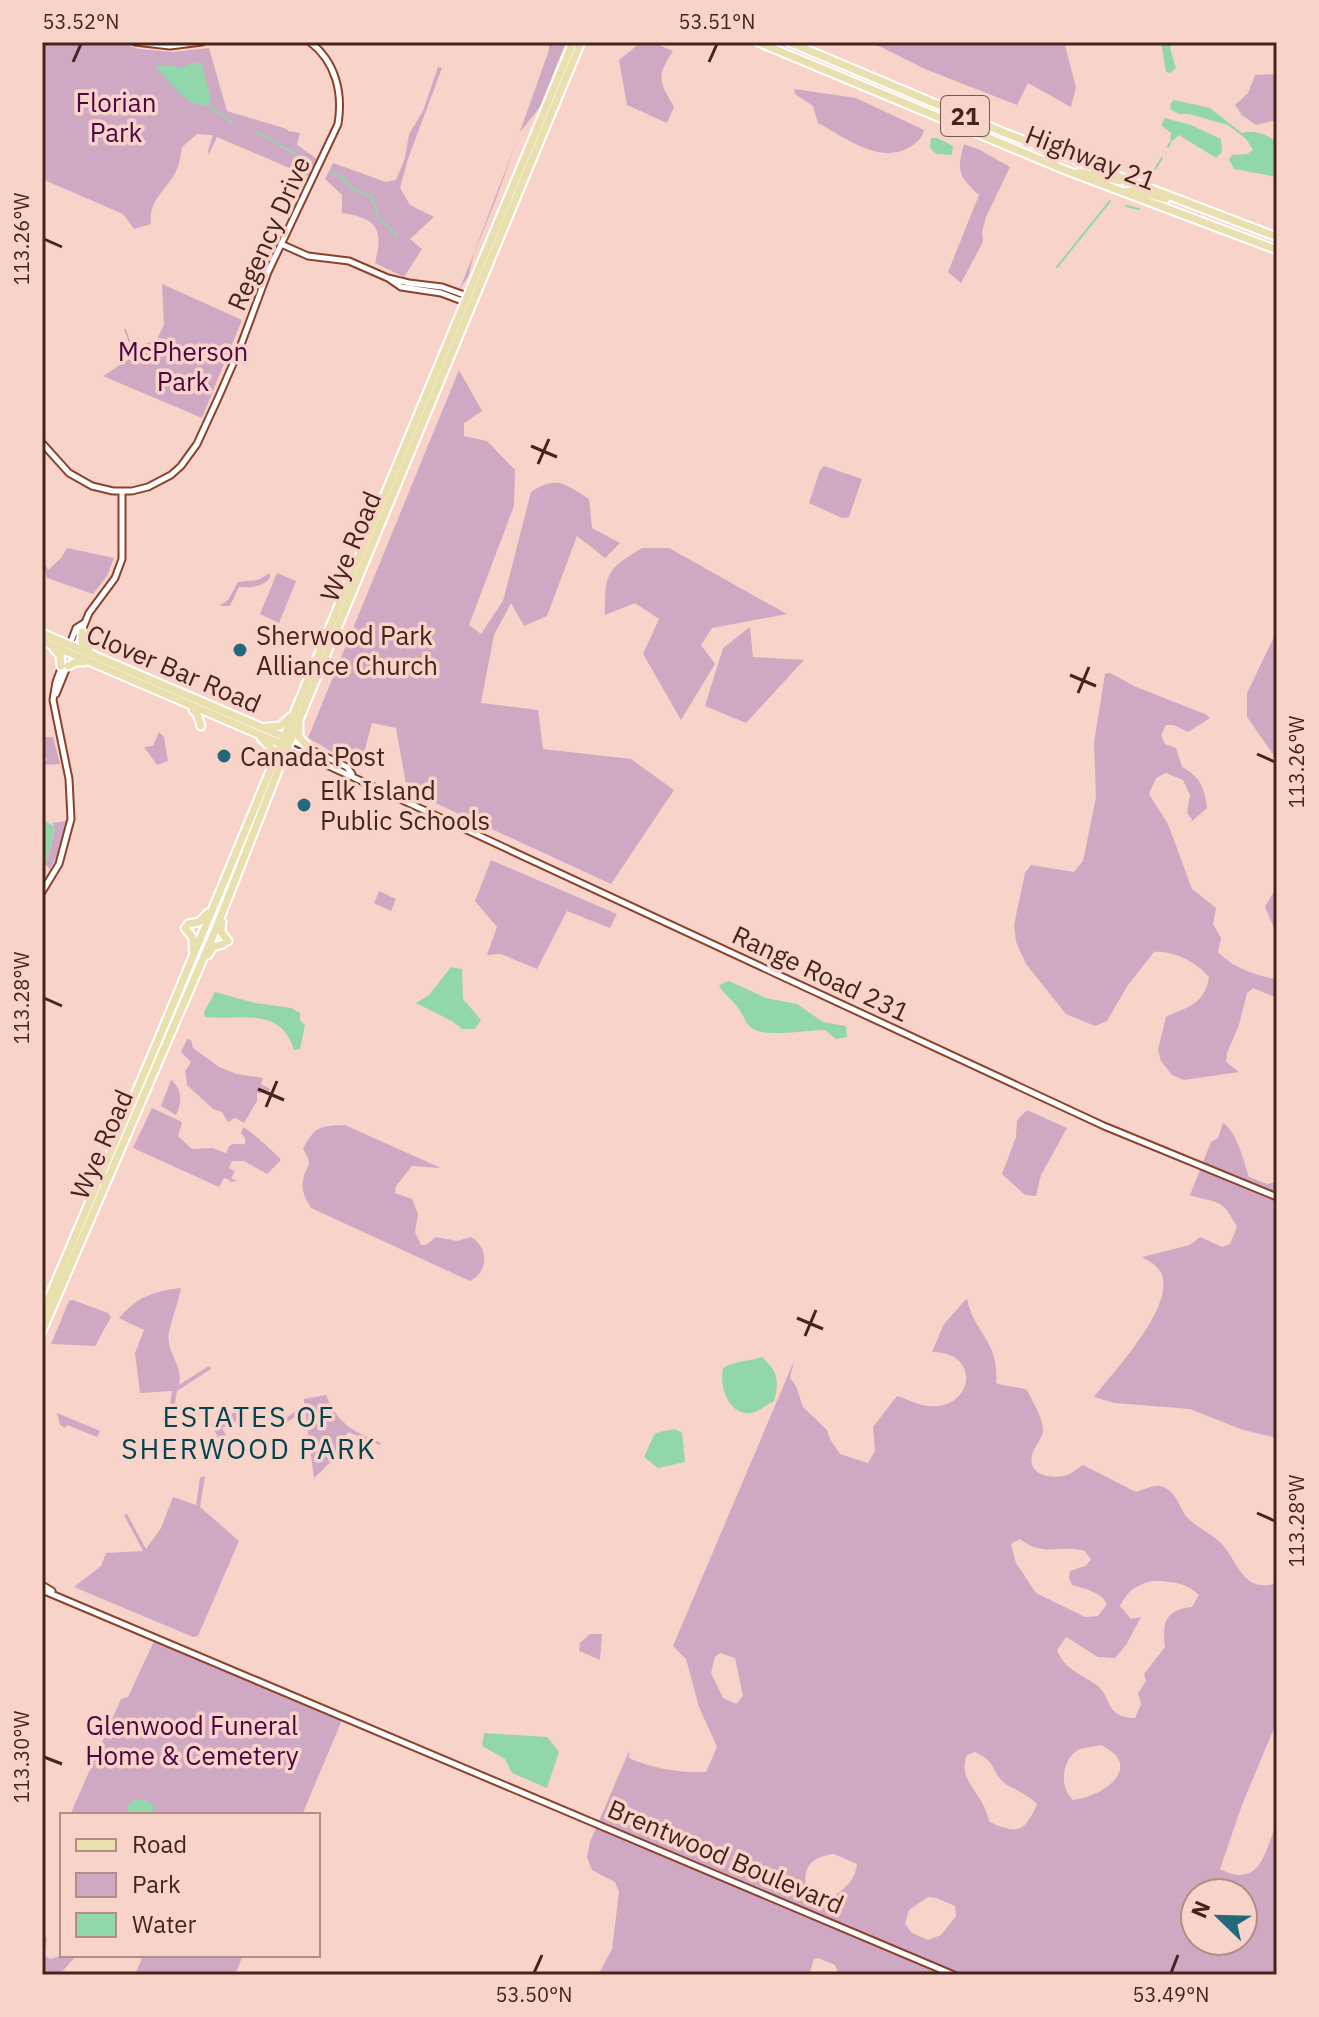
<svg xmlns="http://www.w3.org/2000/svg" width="1319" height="2017" font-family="'IBM Plex Sans',sans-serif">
<rect width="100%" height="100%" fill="#f8d3c9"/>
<path fill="#cfa9c4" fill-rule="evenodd" d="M47,42H118L139,49L172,52L209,48L227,111L287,129L288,131L300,133L297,145L317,159L308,176L217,137L209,154L208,151L213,135L197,134L182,147C181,153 180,161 178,166C172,186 147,199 151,224L134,229L123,214L42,179V53Z
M549,42H566L540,107L520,132L475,250L468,277L460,288L496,199L549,50Z
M641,42H652L673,51C656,77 659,81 674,107L667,123L627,105L619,60Z
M871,42H1064L1076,87L1071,107L1028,83L1017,105L925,69Z
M438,67L442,68L408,159L400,188L410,205L434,217L410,239L422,249L404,277L375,263C384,229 377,218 342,213V195L325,179L333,163L386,182L396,180L405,158L409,134L423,111Z
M1277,74V120L1256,125L1242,115L1235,105L1248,93L1255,75Z
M794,89L856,98L924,130C922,138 919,140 913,145C882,167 846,138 818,123L813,106L795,94Z
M964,144L980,150L1010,167L986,217L982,232L983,242L961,283L948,272L979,195C959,176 956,172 964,144Z
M162,284L242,320L202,418L103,376L129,359L131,348L124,329H126L132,347L156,341L164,325Z
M459,370L482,411L464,423V436L487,441L515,470L514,506L469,625L481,634L503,601L531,492C557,475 565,484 589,499L592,528L620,543L605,558L577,536L547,616L524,626L511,603L494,635L481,703L538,710L543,749L631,759L674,790L611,884L407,790L396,728L372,723L360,768L308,738Z
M824,466L862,479L849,517L842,518L809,503L820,470Z
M67,548L114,558L107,576L93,594L47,578L42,556L48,570L61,558Z
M642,548H669L787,614L712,628L701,645L715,664L681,720L643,654L659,619L635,603L605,615C605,573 606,570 642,548Z
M270,573V578C262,587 250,588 239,587L230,606H219L228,600L238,582L258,580Z
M277,573L296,581L279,623L260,614Z
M750,627L753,657L804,660L746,723L705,706L723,648Z
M1277,631V760L1247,717V693Z
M1110,673L1136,687L1205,714L1210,718L1188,732L1174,725H1166L1161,735L1165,744L1176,748L1182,767C1200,777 1205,788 1207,808L1191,822L1192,819L1187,813L1190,795L1183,780L1166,773L1156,778L1149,794L1168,824L1192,889L1216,908L1213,924L1221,938L1218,952C1234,969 1255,974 1277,980V998L1253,988L1247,993L1239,1025L1227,1053L1226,1062L1239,1072L1184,1080L1172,1075L1161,1061L1158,1050L1166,1017C1189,1006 1204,1005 1209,977C1197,962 1173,950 1154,952L1128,985L1107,1021L1095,1026L1066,1014L1026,964L1016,942L1014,925L1025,873L1031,865L1074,872L1083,861L1096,797L1094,742L1105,674Z
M159,732L164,737L168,761L157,765L144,747L153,746Z
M42,737H53L60,764L42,765L47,759L42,753Z
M67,821L61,848L50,869L43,862L47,861L55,828L52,823Z
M491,860L617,914L610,928L567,911L537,969L501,954L487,955L497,927L475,901Z
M1277,886V930L1274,928L1265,907Z
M379,891L396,899L391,911L374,903Z
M187,1039L191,1040L193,1048L219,1067L237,1074L263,1078L261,1084L270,1089L268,1093H257V1101L244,1123L235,1118L228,1122L222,1112L213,1109L187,1085L185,1071L191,1062L181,1052Z
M171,1080C183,1090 182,1102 176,1115L161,1106Z
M152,1108L180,1121L182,1123L178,1136L192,1149L212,1148L226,1153C231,1141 233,1145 245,1144V1138L241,1133L243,1127C250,1130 275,1153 281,1160L267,1174L244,1161H232L229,1168L235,1171L231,1178L237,1181L229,1182L230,1180L224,1178L219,1187L133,1148Z
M1027,1110L1067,1128L1041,1175L1036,1196L1025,1195L1002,1174L1016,1137L1017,1120Z
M1223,1123C1238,1133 1243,1160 1249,1177L1267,1184L1277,1182V1438L1243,1430L1190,1409L1114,1403L1094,1397C1114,1371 1169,1313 1163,1279C1161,1267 1151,1262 1142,1257L1190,1245L1200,1237L1222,1247L1230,1244L1237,1227C1221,1196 1219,1205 1190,1195L1211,1142L1218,1138Z
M345,1125L441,1168L412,1166L396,1186L395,1193L412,1199L418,1214L415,1232L421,1245H426L436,1237L457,1241L471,1237C489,1248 489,1271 470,1281L311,1208C306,1200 301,1191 303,1181C305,1165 315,1167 303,1149C315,1126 320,1126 345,1125Z
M181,1288C179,1303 166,1331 169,1343C172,1359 183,1369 179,1385L209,1366L211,1369L177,1391L171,1425L167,1426L172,1391L140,1393L135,1353L144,1330L119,1318C137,1297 154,1291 181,1288Z
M967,1298C973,1332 1000,1342 996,1383C1007,1387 1016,1386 1027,1390C1032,1401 1044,1419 1043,1431C1042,1439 1034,1447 1032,1455C1027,1475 1052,1480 1067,1475C1073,1473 1078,1468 1083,1465L1136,1492C1143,1490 1153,1485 1160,1486C1174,1489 1178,1503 1184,1513C1193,1527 1212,1533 1222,1544C1238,1563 1244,1594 1277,1583V1721L1242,1805L1220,1869C1260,1890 1265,1852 1277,1822V1975H839L835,1965L818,1958L814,1959L809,1975H598L612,1949L619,1892L615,1882L592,1870L587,1857L590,1842L629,1751V1758C654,1769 679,1773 706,1772L717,1747L699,1707L686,1659L673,1646L794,1361L790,1378L796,1386L803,1407L827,1430L830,1439L840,1454L868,1463L875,1451L873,1427L897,1396C907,1399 918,1405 928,1406C973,1411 983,1352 932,1352L944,1324ZM1020,1539C1044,1558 1059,1544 1085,1551L1091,1560L1085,1566L1070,1571L1069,1578L1072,1585C1085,1589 1100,1591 1107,1604L1098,1616L1085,1617L1036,1593L1016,1563L1011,1544ZM1152,1581C1169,1581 1186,1582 1199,1595L1192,1607C1165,1610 1162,1622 1165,1647L1144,1674L1146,1681L1138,1693L1141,1704L1135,1718C1128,1718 1122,1717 1116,1713C1108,1707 1107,1694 1099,1687C1084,1675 1064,1670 1057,1650L1066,1637L1098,1657L1115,1658L1126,1645L1141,1617L1131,1619L1120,1606C1128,1590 1135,1586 1152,1581ZM720,1653L735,1658L743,1696L736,1704L723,1698L711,1673L715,1657ZM1101,1745C1146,1767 1102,1797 1073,1800C1060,1788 1061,1764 1075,1752C1082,1747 1093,1747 1101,1745ZM975,1752C994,1760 991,1768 1002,1781C1009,1788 1025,1792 1037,1804C1025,1832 1018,1835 990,1822C987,1816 986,1808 982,1803C973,1785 959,1777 967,1755ZM834,1854L857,1864C855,1881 845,1888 832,1898L806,1888C803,1865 812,1857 834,1854ZM1195,1893H1243V1941H1195ZM928,1897L936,1898L955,1906L956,1916L941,1935L928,1940L912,1933L905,1924L909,1910Z
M73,1300L108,1313L111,1317L95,1346L51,1344L69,1301Z
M326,1395C338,1425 353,1431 381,1443L380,1445L348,1432L337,1456L314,1478L305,1410L276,1430L274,1427L304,1405V1399Z
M235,1412L239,1420L222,1428L226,1435L219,1439L211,1424Z
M57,1413L100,1431L97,1437L67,1425L65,1428L60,1425Z
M205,1476L200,1507L239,1541L198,1636L193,1637L74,1587L101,1566L106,1553L143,1551L124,1515L127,1514L146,1549L161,1528L173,1497L196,1505L200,1478Z
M590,1634H602L600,1660L579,1651L580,1643Z
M154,1641L342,1720L302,1815H70L121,1699L128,1697Z
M44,1937L47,1938L44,1956L51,1959L63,1955H77L59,1975H42Z
M143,1955H243L235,1975H135Z"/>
<path fill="#92d7ac" d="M1161,42H1172L1170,48L1176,68L1170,73L1166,72Z
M197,62L202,65L211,100L207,105C187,108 170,81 156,68V66L171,65L180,68Z
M1174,100L1210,108L1242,133C1254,129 1268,135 1277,142V177L1234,169L1229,159L1232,155L1247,154L1253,150L1246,139L1228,125L1189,114H1179L1170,109L1171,103Z
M1165,118L1191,125L1221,139L1222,152L1216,158L1179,135L1170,143L1171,133L1161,125Z
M931,138H937L953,146L952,155L936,154L930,148Z
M42,819L55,827L47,861L43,862Z
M451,967L462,969L463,999L481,1020L475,1029H462L452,1021L416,1003L429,995Z
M729,981L766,998L797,1004L823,1022L846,1026L847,1037L836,1039L825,1030C807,1030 770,1037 755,1030C746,1026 744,1016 739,1009C733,1000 723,994 719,985Z
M215,992L255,1003L291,1008L300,1013V1020L305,1025L300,1049L294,1050C280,1005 241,1021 205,1017L204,1012Z
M762,1357C777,1371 780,1380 774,1401C767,1404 759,1412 751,1413C728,1416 719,1385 723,1368C734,1361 749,1361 762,1357Z
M675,1429L682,1433L685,1462L658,1468L644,1457L655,1433Z
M484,1733L547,1737L559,1752L547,1788L512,1773L505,1759L482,1746Z
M133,1800C142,1798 146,1800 153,1805V1812L150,1815H128V1806Z"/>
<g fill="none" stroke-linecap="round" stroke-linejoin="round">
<path stroke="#92d7ac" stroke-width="2" d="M207,105L233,123
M255,131L307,161
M1168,147L1170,143
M331,173L342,177L353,189L372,197L378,217L397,235
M1152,174L1162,158
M1126,206L1139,209
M1057,267L1110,201"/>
<g stroke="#8c412b" stroke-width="9">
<path id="minor" d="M135,42L170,46L202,42
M281,244L308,256L349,261L388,278L409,283L442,287L470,297
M388,278L401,287L441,293L465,302
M42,443L69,473L92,486L113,491H132L148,487L171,475L181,466L197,444L219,396L239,350L268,272L338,124C343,93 336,62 310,42
M56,694L89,613L115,578L122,559V491
M291,740L347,767L352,774
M288,747L1104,1126L1277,1197
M42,892L59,864L71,819L69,779L53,700L56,682L76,628L84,623
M42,1585L52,1591
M42,1590L954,1975"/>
</g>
<g stroke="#fff" stroke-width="11">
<path id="major" d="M758,42L1065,170L1277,250
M789,42L1005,133L1277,237
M1079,172L1121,181
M1124,192L1135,190L1166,199
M82,632V642L89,650
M42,633L289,739
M42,641L286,746
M54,649L60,655L61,666
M68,666L76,662H84
M193,710L197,714L201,726
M299,724V737L310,749
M267,727L280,726L290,717
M261,738L274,751V760
M283,764L292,755L305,754
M222,922L221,932L228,941
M188,924L199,922L208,913
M185,928L193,938V950
M208,955L213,947L223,944
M42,1314L159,1038L573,42
M42,1331L215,931L279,768L581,42"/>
</g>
<use href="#minor" stroke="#fff" stroke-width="5"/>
<use href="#major" stroke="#eadfaf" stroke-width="7"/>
</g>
<path fill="none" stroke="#46241b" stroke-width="3" d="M73,62L81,44M709,62L717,44M44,239L62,247M531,446L557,457M538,464L549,439M1070,675L1096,686M1078,693L1089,667M1257,754L1275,762M44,998L62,1006M258,1089L284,1100M266,1107L277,1081M797,1318L823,1329M805,1336L816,1310M1257,1513L1275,1521M44,1757L62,1764M534,1973L542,1955M1171,1973L1178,1955"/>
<g fill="#246979" stroke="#f8d3c9" stroke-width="3">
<circle cx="240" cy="650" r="8"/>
<circle cx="224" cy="756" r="8"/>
<circle cx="304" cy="805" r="8"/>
</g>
<g text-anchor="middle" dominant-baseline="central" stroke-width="7" stroke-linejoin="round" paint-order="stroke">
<rect fill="#f8d3c9" stroke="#7b584f" stroke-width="2" x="941" y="96" width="48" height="40" rx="6"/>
<g font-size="24" font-weight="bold" fill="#46241b">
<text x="965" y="116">21</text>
</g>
<g font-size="26" fill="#4f0543" stroke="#f8d3c9">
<text x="116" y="102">Florian<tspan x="116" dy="30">Park</tspan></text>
<text x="183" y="351">McPherson<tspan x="183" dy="30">Park</tspan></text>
<text x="192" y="1725">Glenwood Funeral<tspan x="192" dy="30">Home &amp; Cemetery</tspan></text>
</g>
<g font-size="26" fill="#46241b" stroke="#f8d3c9">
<text transform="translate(1091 157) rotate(21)">Highway 21</text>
<text transform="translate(268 233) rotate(-66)">Regency Drive</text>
<text transform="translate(350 546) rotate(-67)">Wye Road</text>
<text transform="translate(174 668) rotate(23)">Clover Bar Road</text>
<text transform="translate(821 973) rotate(25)">Range Road 231</text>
<text transform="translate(101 1144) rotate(-66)">Wye Road</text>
<text transform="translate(726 1856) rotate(23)">Brentwood Boulevard</text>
</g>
<g font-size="26" fill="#46241b" stroke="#f8d3c9" text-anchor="start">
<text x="256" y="635">Sherwood Park<tspan x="256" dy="30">Alliance Church</tspan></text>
<text x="240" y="756">Canada Post</text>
<text x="320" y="790">Elk Island<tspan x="320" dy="30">Public Schools</tspan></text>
</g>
<g font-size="28" letter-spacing="2" fill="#05424f" stroke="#f8d3c9">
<text x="249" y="1416">ESTATES OF<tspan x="249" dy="32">SHERWOOD PARK</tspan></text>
</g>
</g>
<rect width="1319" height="2017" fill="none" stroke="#f8d3c9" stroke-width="88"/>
<rect x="60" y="1813" width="260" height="144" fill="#f8d3c9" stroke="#b18d83" stroke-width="2"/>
<rect x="76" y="1839" width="40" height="12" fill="#eadfaf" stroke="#b18d83" stroke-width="2"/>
<text x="132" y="1853" font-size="24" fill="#46241b">Road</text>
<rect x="76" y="1873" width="40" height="24" fill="#cfa9c4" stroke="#b18d83" stroke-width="2"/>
<text x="132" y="1893" font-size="24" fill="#46241b">Park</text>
<rect x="76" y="1913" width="40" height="24" fill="#92d7ac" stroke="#b18d83" stroke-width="2"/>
<text x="132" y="1933" font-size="24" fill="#46241b">Water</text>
<g transform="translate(1219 1917) rotate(293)"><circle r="38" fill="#f8d3c9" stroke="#b18d83" stroke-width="2"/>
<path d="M0-6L14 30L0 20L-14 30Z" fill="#246979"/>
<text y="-12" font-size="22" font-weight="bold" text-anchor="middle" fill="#46241b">N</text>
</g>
<rect x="44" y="44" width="1231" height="1929" fill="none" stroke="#46241b" stroke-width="3"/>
<g font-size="20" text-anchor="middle" fill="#46241b">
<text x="81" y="29">53.52°N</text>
<text x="717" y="29">53.51°N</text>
<text transform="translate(22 239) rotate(-90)" y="7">113.26°W</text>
<text transform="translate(1297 762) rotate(-90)" y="7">113.26°W</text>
<text transform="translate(22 998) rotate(-90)" y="7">113.28°W</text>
<text transform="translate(1297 1521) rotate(-90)" y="7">113.28°W</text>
<text transform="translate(22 1757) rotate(-90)" y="7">113.30°W</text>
<text x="534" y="2002">53.50°N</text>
<text x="1171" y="2002">53.49°N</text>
</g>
</svg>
